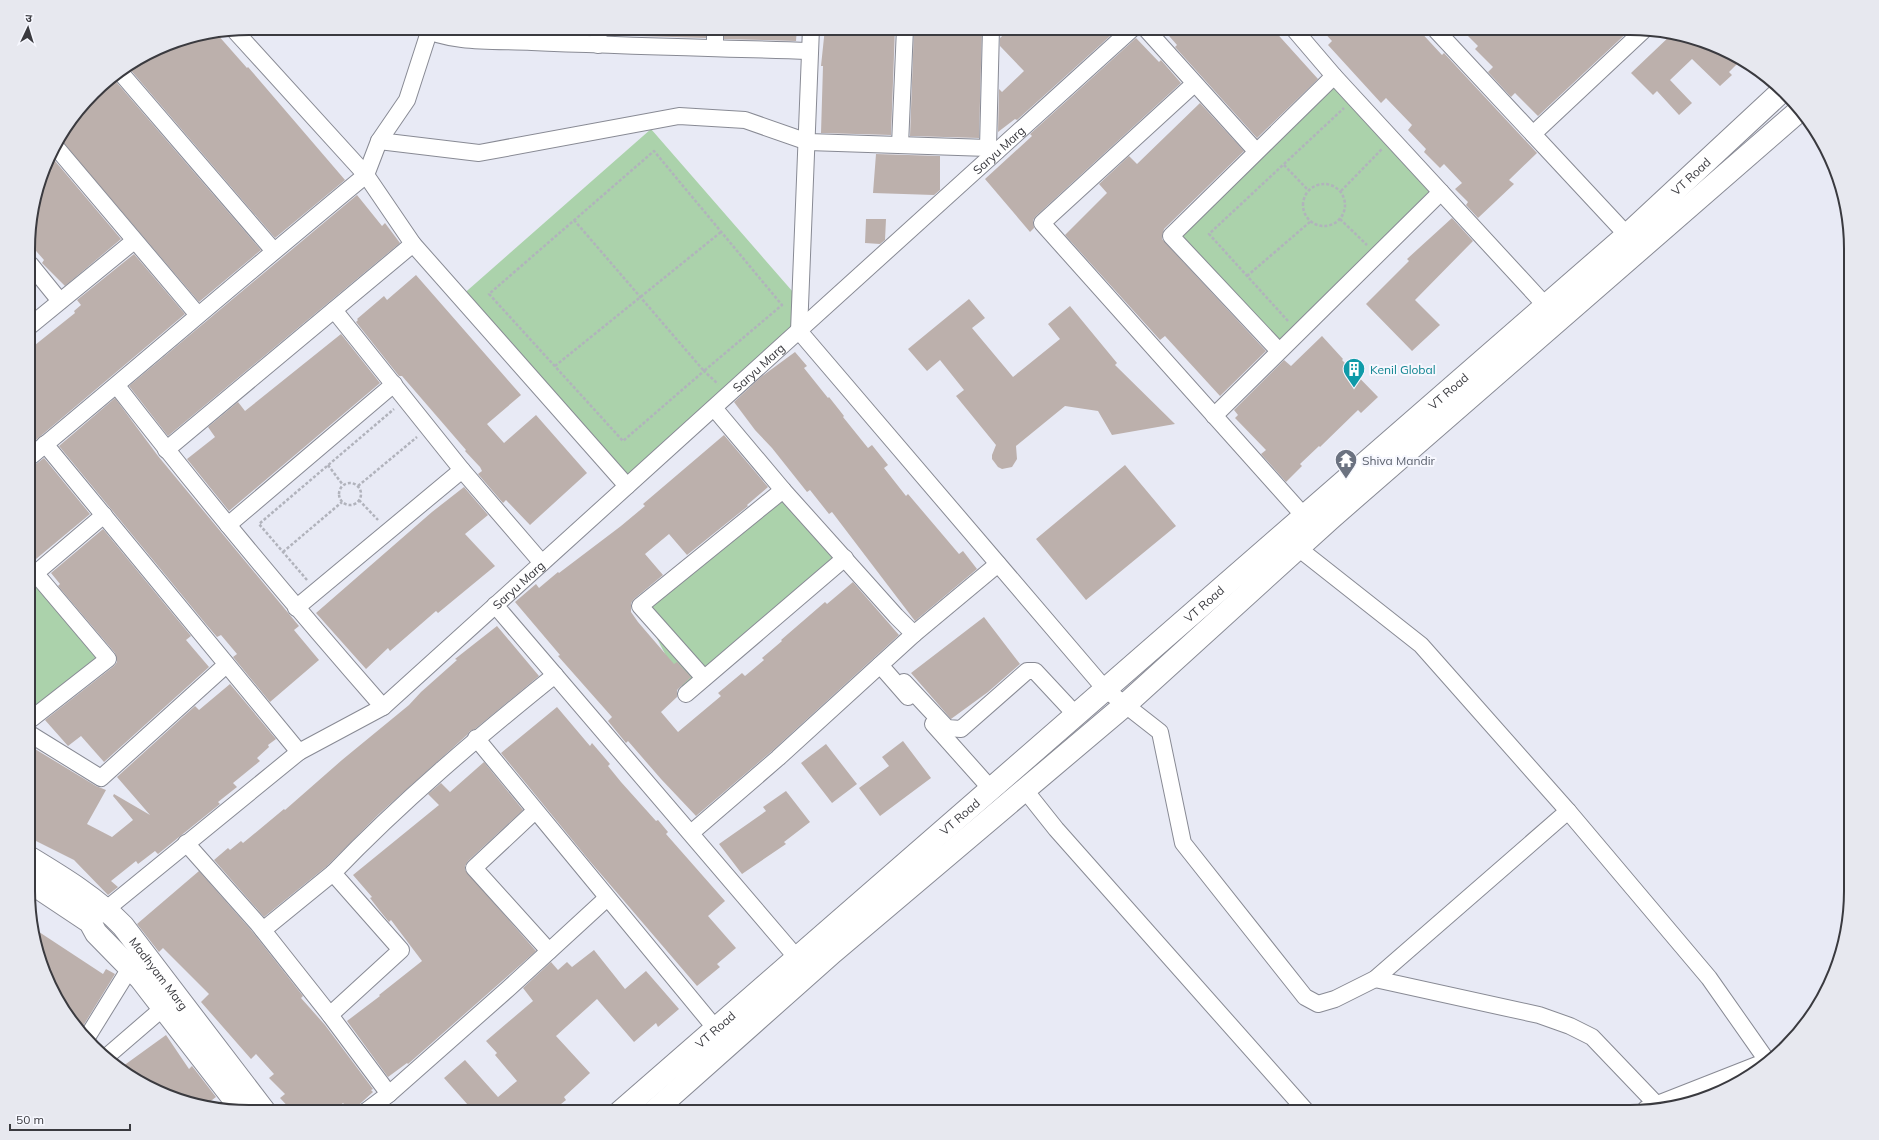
<svg xmlns="http://www.w3.org/2000/svg" width="1879" height="1140" font-family="Mulish,'Noto Sans Devanagari',sans-serif">
<rect width="100%" height="100%" fill="#e8eaf5"/>
<path fill="#abd2ab" d="M1334,76L1441,192L1279,351L1171,236Z
M651,129L800,300L799,331L627,486L460,297Z
M783,490L845,558L686,694L640,606Z
M30,578L108,659L30,720Z"/>
<path fill="#bcb0ac" d="M639,28H706V38L639,36Z
M724,28H797L796,41L724,39Z
M825,28H895L891,135L821,133L823,66H821Z
M914,28H982L979,138L910,136Z
M1011,28H1119L1017,120L1015,119L998,132L999,89L1002,92L1024,71L1000,46V38Z
M1162,28H1272L1318,79L1257,138L1175,47L1177,45Z
M1320,28H1417L1442,55L1444,53L1456,66L1537,153L1509,180L1514,184L1478,218L1466,205L1468,202L1455,189L1462,183L1444,164L1440,168L1424,152L1426,149L1408,130L1412,125L1386,98L1381,103L1328,45L1332,41Z
M1460,28H1632L1538,116L1515,93L1511,97L1488,72L1493,67L1475,49L1478,46Z
M217,34L247,68L248,67L345,180L275,238L128,67L165,45Z
M1672,34L1687,36L1741,60L1729,72L1732,75L1720,86L1692,59L1670,80L1692,103L1679,115L1657,91L1653,95L1631,73Z
M1136,38L1159,62L1161,60L1181,83L1036,216L1033,220L1034,228L1030,232L985,179L1032,136L1030,134Z
M112,77L261,250L199,302L60,139L103,83Z
M1200,103L1244,151L1164,229L1162,239L1266,351L1220,396L1165,336L1160,340L1065,235L1107,193L1099,184L1129,156L1137,164Z
M876,154L940,156V190L934,195L873,193Z
M50,155L121,239L65,286L42,263L44,260L30,244V220Z
M357,195L382,226L385,223L400,243L168,436L129,386Z
M1452,218L1473,241L1415,300L1440,325L1412,351L1366,304L1409,261L1407,259Z
M866,219H886L885,240L880,244L865,243Z
M134,254L185,314L30,445V349L75,313L74,311L81,305L77,300Z
M416,275L521,395L487,424L504,443L536,415L587,473L530,525L506,500L503,503L478,474L482,471L480,467L465,451L466,450L402,376H399L356,322L358,320L357,319L384,296L387,300Z
M969,299L985,318L972,328L1013,377L1060,339L1048,324L1070,306L1117,363L1115,365L1175,424L1112,435L1098,411L1065,406L1016,446L1017,459L1012,467L1002,469L998,467L992,459V455L996,445L956,396L964,390L940,360L927,371L908,349Z
M341,334L380,383L229,511L187,459L215,437L208,427L238,402L245,411Z
M1322,336L1343,359L1342,360L1378,397L1361,413L1358,410L1320,447L1319,446L1300,464L1302,466L1286,482L1261,454L1266,450L1235,418L1238,415L1234,410L1284,360L1291,366Z
M795,352L807,366L804,368L828,398L829,397L844,416L843,417L868,448L872,445L888,465L884,468L906,496L908,494L959,554L963,551L977,569L915,621L832,512L829,514L810,490L807,492L772,448L755,430L734,402L761,377Z
M115,398L158,456L299,626L294,630L319,660L270,702L233,657L237,654L221,635L217,637L205,623L59,446Z
M724,435L768,487L747,505L748,506L687,555L669,534L645,554L663,575L634,599L631,603V612L638,622L674,664L677,662L691,677L677,690V697L661,712L678,732L721,696L718,693L742,673L745,676L764,660L762,658L782,641L781,640L825,602L827,604L853,582L899,635L772,751L696,816L661,779L628,741L626,743L608,721L612,717L558,656L560,655L515,602L536,584L539,588L558,572L559,573L621,526L645,506L643,504Z
M44,458L90,514L30,564V466L36,464Z
M1125,465L1176,526L1086,600L1036,539Z
M464,487L488,515L465,534L495,566L438,613L436,611L390,651L388,648L366,669L316,613L432,512Z
M103,529L191,636L186,640L209,667L104,762L81,736L68,746L45,720L114,666L117,662L115,653L58,586L60,584L51,573Z
M984,617L1020,664L988,692L951,719L911,673Z
M497,626L539,676L475,729L470,731L467,735L379,814L327,866L264,917L214,860L228,848L230,850L241,841L243,843L284,809L285,810L342,760L409,705L421,692L457,660L455,659Z
M230,684L276,739L268,745L269,747L257,758L260,761L233,783L237,787L218,802L220,804L158,854L155,851L138,864L136,861L111,881L118,887L108,895L74,860L30,838V746L96,786L106,790L87,824L112,837L133,820L113,796L114,794L150,815L117,777L195,706L199,710Z
M557,707L590,746L592,743L610,764L608,766L621,782L656,821L658,820L668,832L666,834L725,901L708,916L736,948L717,964L720,967L697,986L588,859L501,753Z
M903,741L931,778L880,816L859,788L889,766L882,757Z
M826,744L857,784L832,803L801,763Z
M484,762L523,810L468,861L465,866V870L536,951L408,1064L407,1063L388,1077L347,1021L380,996L379,995L422,961L391,920L389,922L380,911L370,898L372,897L353,875L439,805L428,794L441,783L450,792Z
M786,791L810,822L784,842L786,844L742,874L719,844L766,811L763,807Z
M199,871L251,930L303,996L301,998L325,1025L373,1089L371,1090L373,1092L351,1112L343,1103L333,1112H293L280,1098L285,1094L269,1078L274,1074L256,1054L251,1059L201,1002L209,994L163,948L159,952L137,924Z
M33,928L103,974L106,969L115,974L80,1031L58,1002Z
M594,950L625,989L646,971L679,1009L658,1027L656,1023L634,1042L597,999L556,1036L590,1073L564,1097L566,1100L551,1112H460L468,1105L444,1078L465,1060L498,1097L517,1081L495,1055L497,1053L486,1041L533,1001L523,988L551,962L558,970L567,962L572,967Z
M166,1035L189,1069L192,1066L216,1097L204,1106L192,1104L126,1075L119,1069Z"/>
<g fill="none" stroke-linecap="round" stroke-linejoin="round">
<g stroke="#888a94" stroke-width="18">
<g id="street">
<path d="M422,28C452,44 499,40 532,42C625,46 718,48 810,51"/>
<path d="M811,28L799,331L1105,689L1160,732L1183,843L1305,997L1318,1004L1335,999L1375,979L1568,811"/>
<path d="M1145,28L1256,151"/>
<path d="M1293,28L1334,76L1546,306"/>
<path d="M1434,28L1627,235"/>
<path d="M235,31L366,175L413,244L627,486"/>
<path d="M598,45L599,28"/>
<path d="M715,48V28"/>
<path d="M120,72L274,251"/>
<path d="M1194,84L1042,223L1304,516"/>
<path d="M1533,134L1644,30"/>
<path d="M379,141L479,153L679,116L745,120L808,142L988,148L997,151"/>
<path d="M900,145L905,28"/>
<path d="M55,146L198,315"/>
<path d="M988,148L991,28"/>
<path d="M30,264L60,301"/>
<path d="M334,310L462,470L542,563"/>
<path d="M30,326L134,241"/>
<path d="M1279,351L1171,236L1334,76"/>
<path d="M117,386C202,496 291,602 383,707"/>
<path d="M1214,416L1441,192"/>
<path d="M45,444L299,752"/>
<path d="M166,450L413,244"/>
<path d="M30,457C142,364 253,268 366,175L379,141L407,100L429,32"/>
<path d="M228,525L394,384"/>
<path d="M1298,548L1421,645L1568,811L1709,978L1768,1062"/>
<path d="M30,578L104,515"/>
<path d="M495,605L797,958"/>
<path d="M296,608L462,470"/>
<path d="M914,634L998,564"/>
<path d="M880,665L908,697"/>
<path d="M704,678L640,606L783,490"/>
<path d="M904,682L947,728L961,729L1027,671H1035L1076,715"/>
<path d="M686,694L845,558"/>
<path d="M30,720L108,659L36,574"/>
<path d="M933,724L991,789"/>
<path d="M30,734L101,778L226,665"/>
<path d="M476,738L716,1029"/>
<path d="M1025,790L1056,829L1307,1112"/>
<path d="M535,811L474,868L549,951"/>
<path d="M691,833L778,758L914,634L896,616L783,490L714,408"/>
<path d="M186,843L258,924L330,1015L389,1094L365,1112"/>
<path id="s1" d="M98,916L299,752L383,707L1133,28"/>
<path d="M263,930L333,873"/>
<path d="M1375,979L1539,1015L1570,1026L1592,1037L1659,1107"/>
<path d="M330,1015L401,950L333,873C402,801 478,737 555,675"/>
<path d="M86,1039L130,968"/>
<path d="M105,1058L163,1008"/>
<path d="M389,1094L509,988L607,898"/>
</g>
</g>
<g stroke="#888a94" stroke-width="24">
<g id="secondary">
<path id="s2" d="M30,858C63,878 96,898 123,926L265,1112"/>
<path d="M30,882L90,922L96,933L140,978L243,1111"/>
<path d="M1648,1111L1760,1067"/>
<path id="s3" d="M620,1112L1627,235L1783,90"/>
<path d="M653,1112L833,952L1125,705L1331,518L1800,110"/>
</g>
</g>
<path stroke="#b1b3bc" stroke-width="2.5" stroke-dasharray="3 2" stroke-linecap="butt" d="M1284,165L1308,190
M1303 205a21 21 0 1 1 42 0a21 21 0 1 1-42 0Z
M1341,191L1382,149
M1340,219L1367,245
M574,220L704,371L782,305L654,151L489,294L623,441L704,371L718,384
M1247,276L1311,221
M1288,321L1209,234L1344,108
M555,366L721,232
M328,465L343,485
M339 494a11 11 0 1 1 22 0a11 11 0 1 1-22 0Z
M358,486L417,437
M359,500L378,520
M283,552L342,502
M307,580L259,524L394,409"/>
<use href="#street" stroke="#fff" stroke-width="16"/>
<use href="#secondary" stroke="#fff" stroke-width="22"/>
</g>
<defs>
<g id="building-pin" transform="scale(1.15)"><path d="M0 17L-7.5 6A9.5 9.5 0 1 1 7.5 6Z" fill="#0f9aa8" stroke="#f6f7fe"/><path d="M-4-6H4V6H1V3H-1V6H-4ZM-2.5-4.3h1.7v1.8h-1.7ZM.8-4.3h1.7v1.8H.8ZM-2.5-1h1.7V.8h-1.7ZM.8-1h1.7V.8H.8Z" fill="#fff"/></g>
<g id="temple-pin" transform="scale(1.15)"><path d="M0 17L-7.5 6A9.5 9.5 0 1 1 7.5 6Z" fill="#6b7280" stroke="#f6f7fe"/><path d="M0-6L5-2H3V0L6.5 2.5H4V6H1.5V3h-3V6H-4V2.5H-6.5L-3 0V-2H-5Z" fill="#fff"/></g>
</defs>
<g fill-rule="evenodd">
<use href="#building-pin" x="1354" y="369"/>
<use href="#temple-pin" x="1346" y="460"/>
</g>
<g text-anchor="middle" dominant-baseline="central" stroke-width="4" stroke-linejoin="round" paint-order="stroke">
<g font-size="12" fill="#3a3a3f" stroke="#f6f7fe">
<text stroke="none"><textPath href="#s1" startOffset="1185">Saryu Marg</textPath></text>
<text stroke="none"><textPath href="#s3" startOffset="1422">VT Road</textPath></text>
<text stroke="none"><textPath href="#s1" startOffset="861">Saryu Marg</textPath></text>
<text stroke="none"><textPath href="#s3" startOffset="1098">VT Road</textPath></text>
<text stroke="none"><textPath href="#s1" startOffset="537">Saryu Marg</textPath></text>
<text stroke="none"><textPath href="#s3" startOffset="774">VT Road</textPath></text>
<text stroke="none"><textPath href="#s3" startOffset="450">VT Road</textPath></text>
<text stroke="none"><textPath href="#s2" startOffset="175">Madhyam Marg</textPath></text>
<text stroke="none"><textPath href="#s3" startOffset="126">VT Road</textPath></text>
</g>
<g font-size="12" fill="#0d838f" stroke="#f6f7fe" text-anchor="start">
<text x="1370" y="369">Kenil Global</text>
</g>
<g font-size="12" fill="#5b616d" stroke="#f6f7fe" text-anchor="start">
<text x="1362" y="460">Shiva Mandir</text>
</g>
</g>
<path d="M0 0H1879V1140H0ZM249 35H1630A214 214 0 0 1 1844 249V891A214 214 0 0 1 1630 1105H249A214 214 0 0 1 35 891V249A214 214 0 0 1 249 35Z" fill="#e7e8ef" fill-rule="evenodd"/>
<path fill="none" stroke="#3a3a3f" stroke-width="2" d="M249 35H1630A214 214 0 0 1 1844 249V891A214 214 0 0 1 1630 1105H249A214 214 0 0 1 35 891V249A214 214 0 0 1 249 35Z"/>
<g transform="translate(28 28) rotate(4)" stroke="#f6f7fe" stroke-width="3" paint-order="stroke">
<path d="M0-3L7 15L0 10L-7 15Z" fill="#3a3a3f"/>
<text y="-6" font-size="11" font-weight="bold" text-anchor="middle" fill="#3a3a3f">उ</text>
</g>
<path d="M10 1124v6h120v-6" fill="none" stroke="#3a3a3f" stroke-width="2"/>
<text x="16" y="1124" font-size="12" fill="#3a3a3f" stroke="#f6f7fe" stroke-width="3" paint-order="stroke">50 m</text>
</svg>
